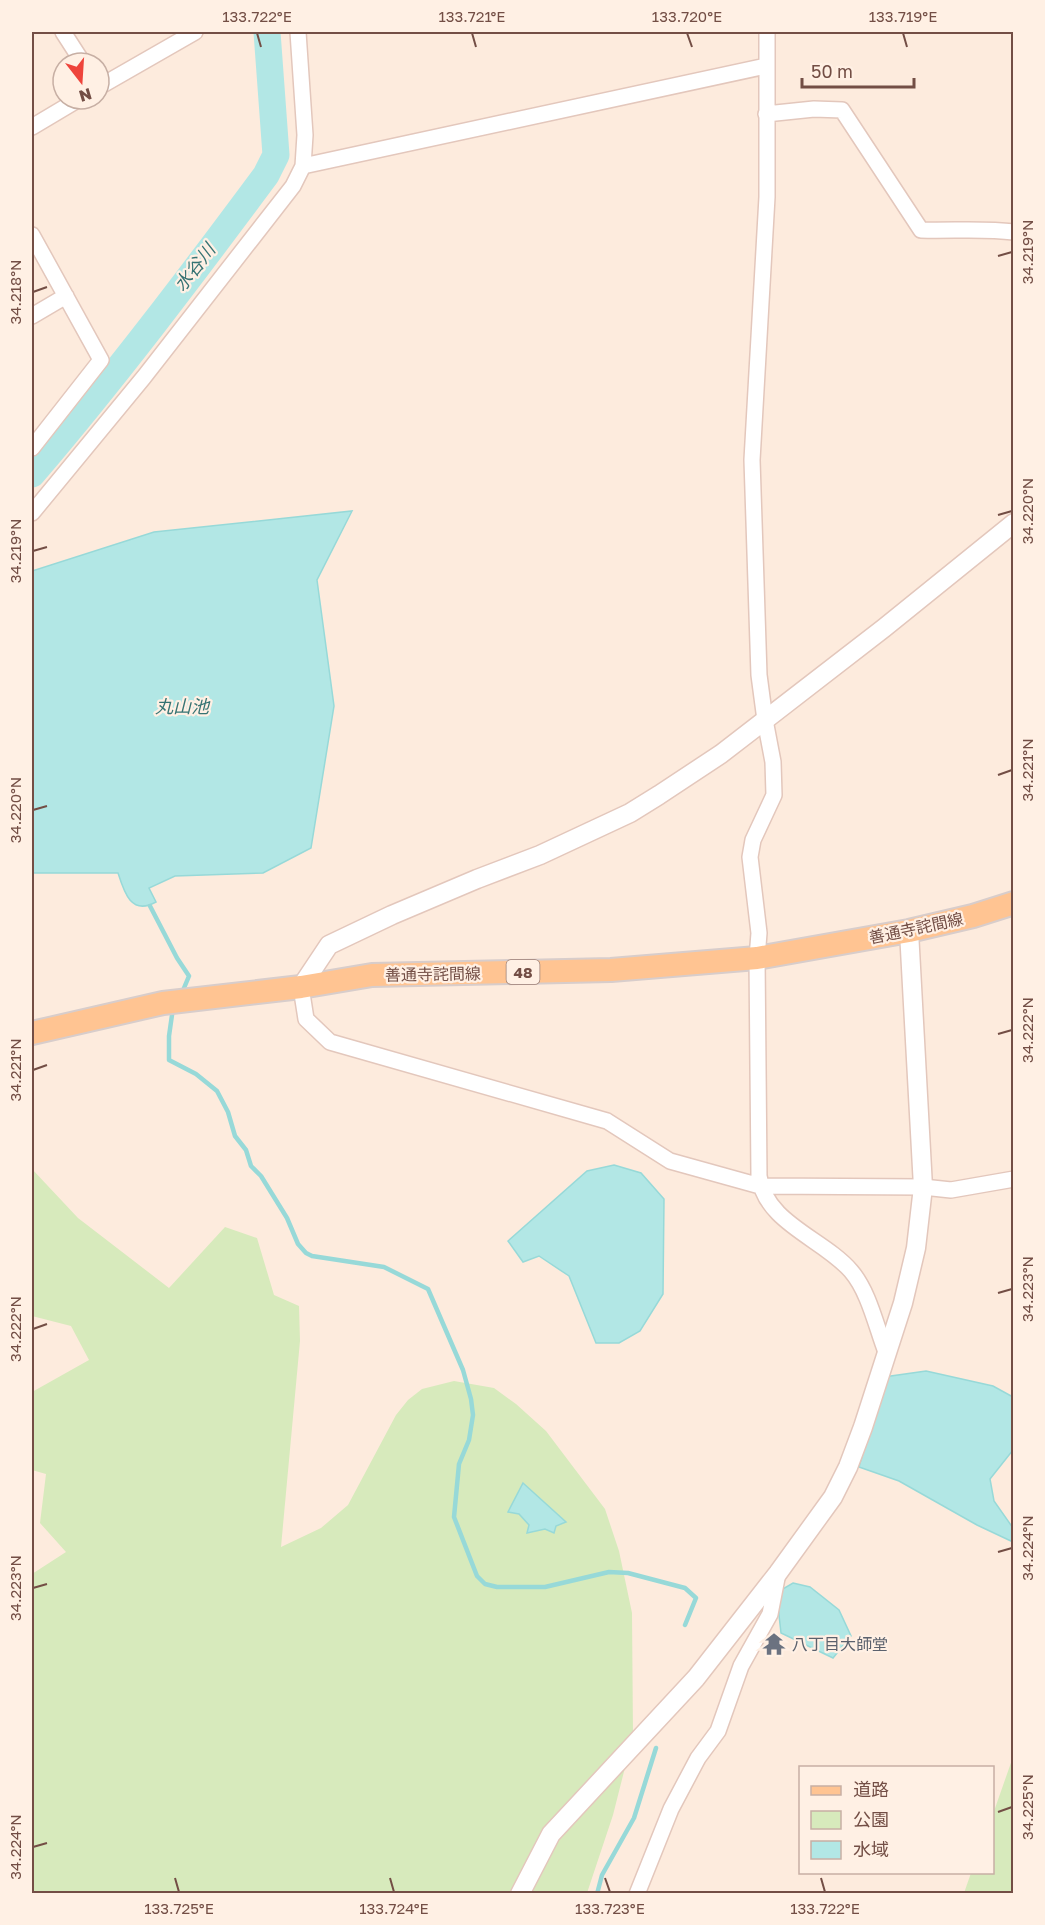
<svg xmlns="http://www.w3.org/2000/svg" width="1045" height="1925" font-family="'Golos Text','Noto Sans JP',sans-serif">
<rect width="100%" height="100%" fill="#fdebdd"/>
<path fill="#d7eabc" d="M32,1169L78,1218L169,1288L225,1227L257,1238L274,1295L299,1306L300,1341L281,1547L321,1528L348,1505L396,1415L408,1400L422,1389L454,1381L494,1388L516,1404L546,1431L605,1509L619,1551L632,1613L633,1736L613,1815L587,1893H32V1574L66,1552L40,1523L46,1474L32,1470V1392L89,1360L71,1326L32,1316Z
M1013,1757V1893H964L971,1873L992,1872L993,1814Z"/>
<path fill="#b2e7e5" stroke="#97d9d8" stroke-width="1.5" d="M352,511L317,580L334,706L311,848L263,873L175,876L149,888L156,902C131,916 124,892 118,873H32V571L154,532Z
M614,1165L641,1173L664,1199L663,1294L640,1331L619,1343H596L569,1276L539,1256L523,1262L508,1241L587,1171Z
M926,1371L993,1386L1013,1397V1450L990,1479L994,1501L1013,1528V1542L977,1525L899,1481L859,1467L884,1377Z
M523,1483L566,1522L556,1526L554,1533L545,1529L527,1533L529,1525L519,1514L508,1512Z
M793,1583L810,1587L839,1610L851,1636L833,1658L781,1633L777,1597L781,1590Z"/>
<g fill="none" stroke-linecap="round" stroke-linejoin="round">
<path stroke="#97d9d8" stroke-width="4.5" d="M150,906L177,958L189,976L184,988
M172,1015L169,1036V1060L196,1074L217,1091L228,1112L235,1136L246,1150L251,1166L261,1176L287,1218L298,1244L306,1253L312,1256L384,1267L428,1289L463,1370L471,1399L473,1415L469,1440L459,1464L454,1517L477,1576L485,1584L497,1587H545L609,1572L628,1573L685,1588L696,1598L685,1625
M597,1894L602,1875L634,1818L656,1748"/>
<path stroke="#b2e7e5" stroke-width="27" d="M32,474C114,378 191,276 266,175L276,155L267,32"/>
<g stroke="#e3c7bc" stroke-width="18">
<path id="minor" d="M63,32L83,63
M767,32V197L752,460L759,675L765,720L773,762L774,795L753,840L750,857L759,933L757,958L759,1176C765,1223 824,1239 851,1271C869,1292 876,1326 886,1352
M99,87L195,32
M766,114L814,109L842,110L921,230C952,231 983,228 1014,232
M32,127L79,99
M303,166L766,66
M32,235L101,360L32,448
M32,316L66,296
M32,513L144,377L293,186L303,166L305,135L298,32
M301,987L306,1019L330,1042L607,1121L670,1161L760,1186L923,1187L951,1190L1014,1179
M637,1894L671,1809L698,1758L718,1731L741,1666L770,1614L778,1573"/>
</g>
<g stroke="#e3c7bc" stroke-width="21">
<path id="tertiary" d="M301,987L329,945L392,915L477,879L540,855L630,813L659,795L721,754L884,628L1014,523
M520,1894L551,1834L696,1678L778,1573L833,1497L848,1467L863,1427L903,1303L916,1248L923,1187L909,931"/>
</g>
<g stroke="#d8cdcb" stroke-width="26">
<path id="primary" d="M32,1033L163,1003L301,987L372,975L611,970L757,958L909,931L973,916L1014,903"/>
</g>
<use href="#minor" stroke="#fff" stroke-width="15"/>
<use href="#tertiary" stroke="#fff" stroke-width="18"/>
<use href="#primary" stroke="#ffc492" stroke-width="22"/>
</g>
<path fill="none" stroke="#734e45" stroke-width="2" d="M257,33L261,47M472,33L476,47M687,33L692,47M903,33L907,47M998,256L1012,252M33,292L47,287M998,515L1012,511M33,551L47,547M998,775L1012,770M33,810L47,806M998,1034L1012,1030M33,1070L47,1065M998,1293L1012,1289M33,1329L47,1324M998,1552L1012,1548M33,1588L47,1584M998,1812L1012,1807M33,1847L47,1843M175,1878L179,1892M390,1878L394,1892M605,1878L610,1892M821,1878L825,1892"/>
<defs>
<g id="temple-bare" transform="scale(1.8)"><path d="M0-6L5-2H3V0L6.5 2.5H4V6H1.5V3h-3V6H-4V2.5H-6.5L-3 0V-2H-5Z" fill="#6b7280" stroke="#fff0e4" stroke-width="2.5" paint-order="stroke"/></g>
</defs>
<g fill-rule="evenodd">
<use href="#temple-bare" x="774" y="1644"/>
</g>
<g text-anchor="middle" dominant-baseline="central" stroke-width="4.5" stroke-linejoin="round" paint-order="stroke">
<rect fill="#fff0e4" stroke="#9d7f75" stroke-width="1.5" x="506.5" y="960" width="33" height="24" rx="4.5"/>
<g font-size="15" font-weight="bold" fill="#734e45">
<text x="523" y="972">48</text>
</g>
<g font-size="16" fill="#734e45" stroke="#fff0e4">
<text transform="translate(916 928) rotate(-12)">善通寺詫間線</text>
<text transform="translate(433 974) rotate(-1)">善通寺詫間線</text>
</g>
<g font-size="16" fill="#5b616d" stroke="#fff0e4" text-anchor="start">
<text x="792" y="1644">八丁目大師堂</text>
</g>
<g font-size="18" font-style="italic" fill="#367373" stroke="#fff0e4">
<text transform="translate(194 267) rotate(-52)">水谷川</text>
<text x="182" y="706">丸山池</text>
</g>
</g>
<rect width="1045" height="1925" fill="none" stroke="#fff0e4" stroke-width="66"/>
<rect x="799" y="1766" width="195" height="108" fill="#fff0e4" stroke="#c7afa4" stroke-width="1.5"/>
<rect x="811" y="1786" width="30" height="9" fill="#ffc492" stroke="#c7afa4" stroke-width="1.5"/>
<text x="853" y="1796" font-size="18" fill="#734e45">道路</text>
<rect x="811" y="1811" width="30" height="18" fill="#d7eabc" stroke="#c7afa4" stroke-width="1.5"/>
<text x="853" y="1826" font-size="18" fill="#734e45">公園</text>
<rect x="811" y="1841" width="30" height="18" fill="#b2e7e5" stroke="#c7afa4" stroke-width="1.5"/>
<text x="853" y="1856" font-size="18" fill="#734e45">水域</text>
<g transform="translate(81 81) rotate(163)"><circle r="28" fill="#fff0e4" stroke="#c7afa4" stroke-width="1.5"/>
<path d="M0-4.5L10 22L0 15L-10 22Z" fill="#ee443b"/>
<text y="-9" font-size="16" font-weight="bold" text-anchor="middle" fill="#734e45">N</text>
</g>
<path d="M802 78v9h112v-9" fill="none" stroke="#734e45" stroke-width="3"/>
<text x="811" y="78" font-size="18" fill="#734e45" stroke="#fff0e4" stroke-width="4.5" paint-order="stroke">50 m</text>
<rect x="33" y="33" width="979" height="1859" fill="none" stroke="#734e45" stroke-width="2"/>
<g font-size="15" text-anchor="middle" fill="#734e45">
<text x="257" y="22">133.722°E</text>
<text x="472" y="22">133.721°E</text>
<text x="687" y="22">133.720°E</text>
<text x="903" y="22">133.719°E</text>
<text transform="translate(1028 252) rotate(-90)" y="5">34.219°N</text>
<text transform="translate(16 292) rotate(-90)" y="5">34.218°N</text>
<text transform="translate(1028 511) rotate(-90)" y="5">34.220°N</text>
<text transform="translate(16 551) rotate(-90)" y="5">34.219°N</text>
<text transform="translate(1028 770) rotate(-90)" y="5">34.221°N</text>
<text transform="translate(16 810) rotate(-90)" y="5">34.220°N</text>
<text transform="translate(1028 1030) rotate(-90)" y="5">34.222°N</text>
<text transform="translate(16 1070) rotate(-90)" y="5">34.221°N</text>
<text transform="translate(1028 1289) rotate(-90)" y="5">34.223°N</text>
<text transform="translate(16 1329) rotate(-90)" y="5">34.222°N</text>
<text transform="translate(1028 1548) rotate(-90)" y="5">34.224°N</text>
<text transform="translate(16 1588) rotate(-90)" y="5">34.223°N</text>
<text transform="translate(1028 1807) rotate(-90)" y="5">34.225°N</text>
<text transform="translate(16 1847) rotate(-90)" y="5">34.224°N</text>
<text x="179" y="1914">133.725°E</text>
<text x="394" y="1914">133.724°E</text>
<text x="610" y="1914">133.723°E</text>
<text x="825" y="1914">133.722°E</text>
</g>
</svg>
